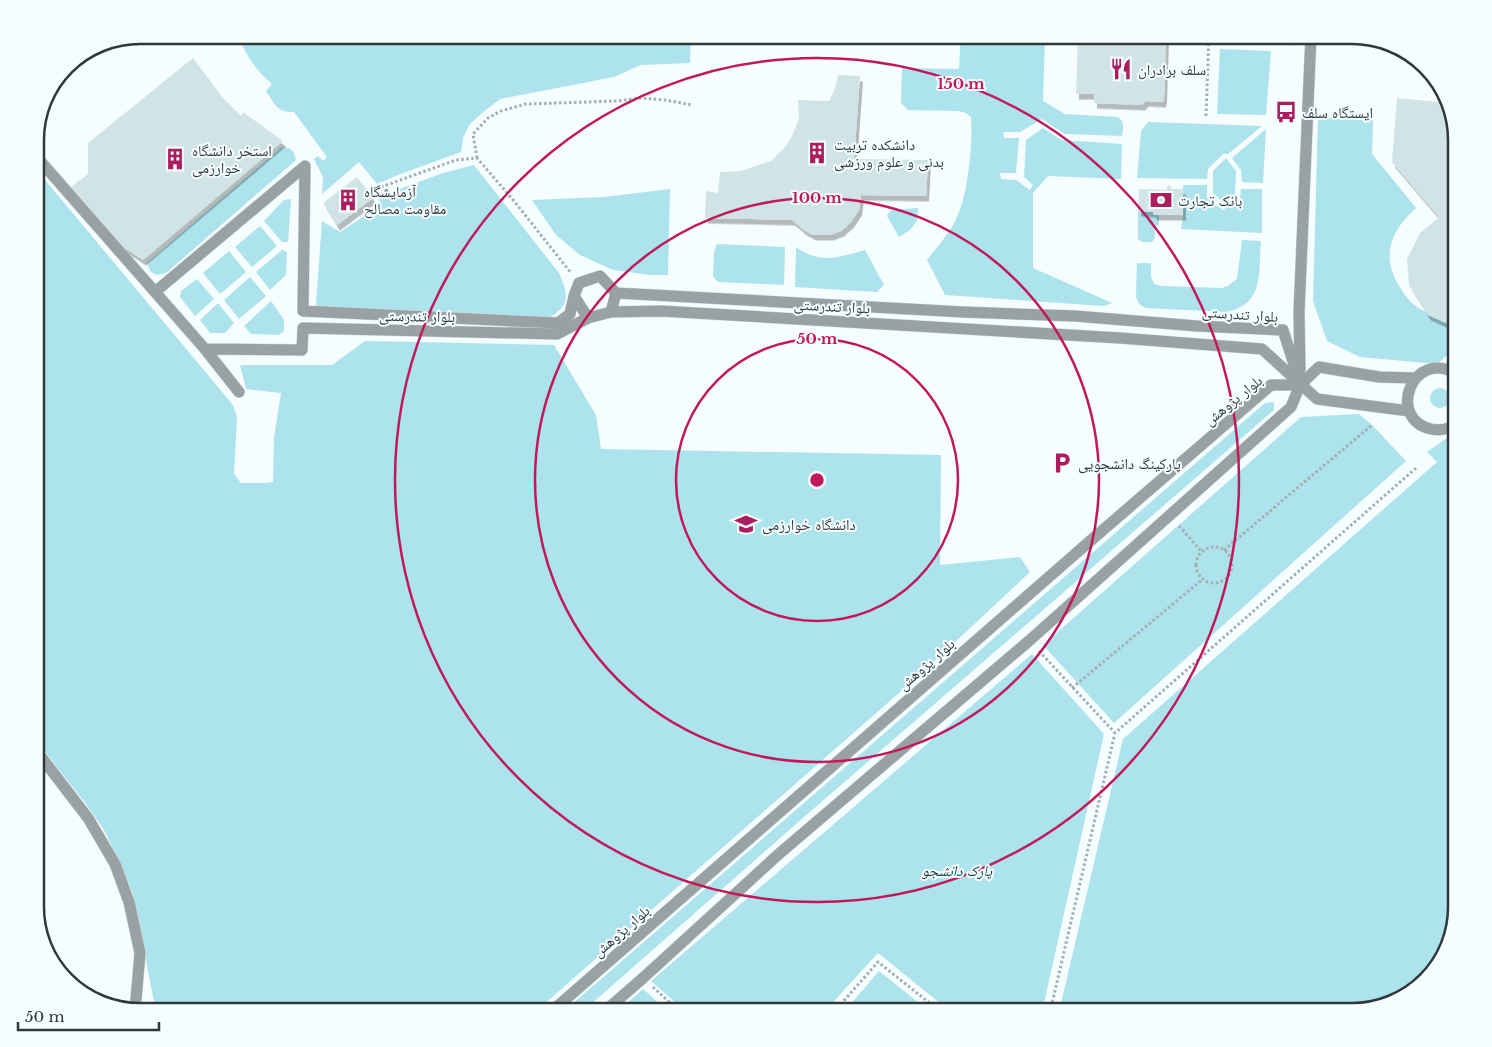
<svg xmlns="http://www.w3.org/2000/svg" width="1492" height="1047" font-family="'Libre Baskerville','Noto Naskh Arabic',serif">
<defs>
<filter id="shadow"><feDropShadow dx="3" dy="5.5" stdDeviation="0" flood-color="#0004"/></filter>
</defs>
<rect width="100%" height="100%" fill="#f5fdfe"/>
<path fill="#ace3ec" d="M238,35H691L690,63L641,65L614,77L500,99L482,113L469,125L463,138L461,152L398,175L377,184L359,162L322,194L323,177L314,159L318,156L323,161L327,157L294,112C277,113 275,104 266,91L272,84C256,71 245,54 238,35Z
M831,35L880,37V44L831,41Z
M961,35H1045L1043,101L1065,114L1118,117C1125,122 1123,129 1122,136L1065,134L1042,119L1020,132H1003L1004,138H1019L1016,173H1000L1001,179L1016,180L1030,190L1033,185L1024,177L1026,140L1043,128L1061,140L1122,144L1121,179L1048,176L1033,193V268L1112,303L1104,306L945,295L927,260C937,247 949,234 956,219C968,197 973,142 971,117L966,113L958,111L908,110L901,103L902,68L959,69Z
M1220,49L1271,51L1266,115L1217,114Z
M1318,118L1373,120L1372,154L1416,208C1388,233 1380,260 1403,292C1408,300 1416,308 1426,312C1435,314 1448,312 1457,313V347L1437,364L1360,357L1327,341L1313,301Z
M1148,122L1262,126L1228,154H1223L1208,169L1207,179L1137,178L1141,131Z
M1266,129L1263,183L1242,182L1241,170L1232,158Z
M282,147C292,147 294,152 296,160L166,273L156,275L150,271L147,263Z
M1226,158L1236,171L1235,194L1224,203L1213,193V171Z
M474,165L559,273C568,294 571,304 550,317L320,310L316,305L322,221L340,232L381,205L378,197L443,173Z
M35,168L233,405L237,417L234,474L241,483H266L273,482L274,437L281,393L246,389L240,365H332L365,341L554,345L596,415L601,449L941,455L940,565L1020,557L1030,572L923,672L535,1012H156L133,894L119,861L104,830L86,804L35,739Z
M1183,185H1207V198L1223,210L1240,199L1241,189H1262V233L1181,229L1183,215Z
M670,189L668,275H650L613,270L580,255L556,235L532,200L604,197Z
M291,199L288,242H282L264,221L284,200Z
M918,208L917,221L910,230L899,237L887,216L891,210Z
M1138,211L1153,212L1154,215H1159V225L1154,226L1155,238L1152,242H1142L1138,239Z
M260,226L277,246L252,267L235,247Z
M1242,240L1261,241C1258,271 1265,304 1227,312L1146,308L1139,304L1136,297L1137,263H1151V276L1154,284L1161,286L1222,288L1228,286L1237,279Z
M717,244L785,247L784,285L718,282L713,276L714,252Z
M796,247C820,265 839,257 865,250L884,285L877,292L795,287Z
M282,250H284L287,253L286,275L270,290L256,272Z
M229,251L246,272L220,294L203,273Z
M250,277L266,296L239,319L224,300Z
M197,279L214,299L195,316L180,297L181,291Z
M271,301L284,320V331L279,335L251,334L244,326Z
M218,303L234,323L225,333H210L200,320Z
M1430 398a10 10 0 1 1 20 0a10 10 0 1 1-20 0Z
M1274,402V410L804,817L582,1012H563L1265,403Z
M1359,414L1372,425L1406,461L1114,723L1043,645L1301,417Z
M1454,433H1457V908L1436,971L1399,1001L1352,1012H1059L1123,739L1437,462L1427,452Z
M1032,654L1104,734L1042,1012H951L878,953L824,1012H686L651,981Z
M879,971L923,1006L918,1012H844Z
M643,989L669,1012H617Z"/>
<path fill="#d0e4e8" filter="url(#shadow)" d="M1078,35H1166L1164,98L1163,102L1146,101L1142,105L1094,103V94H1076Z
M193,58L223,98L241,116L243,112L283,141L143,260L119,244L85,209L71,187L88,174V143Z
M838,75L860,76L854,159L928,160L926,196L861,195L859,210L851,222L841,231L830,235H813L804,230L792,220L705,218L706,191L718,193L720,172L741,171L771,161L786,146L793,134L799,118L798,100L829,101L835,89Z
M1397,98L1448,103L1457,139V328L1428,315L1409,285L1407,259L1420,233L1439,217L1392,162Z
M357,177L373,198L337,225L323,203Z
M1167,186H1171V189H1183V215H1154L1153,212L1138,211L1139,189L1167,190Z"/>
<g fill="none" stroke-linecap="round" stroke-linejoin="round">
<g stroke="#d2dadb" stroke-width="12">
<path id="service" d="M35,155L205,349L239,392
M600,276L616,293L611,312L588,318L574,296L579,283Z
M155,292L305,166L303,311L558,323L570,314L574,296
M616,293L963,312L1075,316L1197,326L1283,330L1300,383
M611,312L661,311L1120,338L1262,349L1317,399L1409,411
M205,349L302,350L303,328L557,334L588,318
M1300,370L1299,312L1311,35
M1457,374C1412,347 1386,419 1431,429C1440,431 1450,429 1457,423
M35,749L88,818L115,864L129,902L140,953L135,1011
M551,1012L1089,542L1271,385H1300
M604,1012L643,978L780,853L1030,640L1291,407L1300,385L1319,367L1379,377L1415,378"/>
</g>
<path stroke="#a6aeaf" stroke-width="3" stroke-dasharray="2.5 2.5" stroke-linecap="butt" d="M1208,40L1298,44
M1206,116L1209,35
M1321,116L1375,117
M477,158L473,134L488,118L501,111L526,104L617,101L641,98L665,100L692,105
M381,187L456,160L477,158L514,201L571,273
M1179,526L1202,552
M1196 565a18 18 0 1 1 36 0a18 18 0 1 1-36 0Z
M1224,550L1372,425
M1039,651L1115,733
M1072,688L1203,579
M653,987L680,1012
M834,1012L878,962L941,1012
M1050,1012L1115,733L1416,468"/>
<use href="#service" stroke="#99a1a3" stroke-width="11"/>
</g>
<g fill="none" stroke="#c2185b" stroke-width="2.5">
<circle cx="817" cy="480" r="141"/>
<circle cx="817" cy="480" r="282"/>
<circle cx="817" cy="480" r="422"/>
</g>
<defs>
<g id="restaurant-bare" transform="scale(1.725)"><path d="M-5-6h1v4h1v-4h1v4h1v-4h1v5L-1.5 .5V6h-2V.5L-5-1ZM5-6V6H3V1.5H1.5Q1.5-4 5-6Z" fill="#aa1e5f" stroke="#f5fdfe" stroke-width="2.5" paint-order="stroke"/></g>
<g id="bus-bare" transform="scale(1.725)"><path d="M-5-6H5V4H4V6H2V4H-2V6H-4V4H-5ZM-3.5-4V0h7V-4ZM-3.5 1.2v1.5H-2V1.2ZM2 1.2v1.5H3.5V1.2Z" fill="#aa1e5f" stroke="#f5fdfe" stroke-width="2.5" paint-order="stroke"/></g>
<g id="building-bare" transform="scale(1.725)"><path d="M-4-6H4V6H1V3H-1V6H-4ZM-2.5-4.3h1.7v1.8h-1.7ZM.8-4.3h1.7v1.8H.8ZM-2.5-1h1.7V.8h-1.7ZM.8-1h1.7V.8H.8Z" fill="#aa1e5f" stroke="#f5fdfe" stroke-width="2.5" paint-order="stroke"/></g>
<g id="bank-bare" transform="scale(1.725)"><path d="M-6-4H6V4H-6ZM0-2.3a2.3 2.3 0 1 0 0 4.6a2.3 2.3 0 1 0 0-4.6Z" fill="#aa1e5f" stroke="#f5fdfe" stroke-width="2.5" paint-order="stroke"/></g>
<g id="parking-bare" transform="scale(1.725)"><path d="M-3.5-5.5H1a3.5 3.5 0 0 1 0 7H-1V5.5H-3.5ZM-1-3.4V-.6H.8a1.4 1.4 0 0 0 0-2.8Z" fill="#aa1e5f" stroke="#f5fdfe" stroke-width="2.5" paint-order="stroke"/></g>
<g id="university-bare" transform="scale(1.725)"><path d="M0-5L7-2L0 1L-7-2ZM-4 1L0 2.5L4 1V4Q0 6-4 4Z" fill="#aa1e5f" stroke="#f5fdfe" stroke-width="2.5" paint-order="stroke"/></g>
</defs>
<g fill-rule="evenodd">
<use href="#restaurant-bare" x="1121" y="69"/>
<use href="#bus-bare" x="1286" y="112"/>
<use href="#building-bare" x="817" y="153"/>
<use href="#building-bare" x="175" y="159"/>
<use href="#building-bare" x="348" y="200"/>
<use href="#bank-bare" x="1161" y="200"/>
<use href="#parking-bare" x="1062" y="463"/>
<use href="#university-bare" x="746" y="524"/>
</g>
<g text-anchor="middle" dominant-baseline="central" stroke-width="4" stroke-linejoin="round" paint-order="stroke">
<g font-size="15" fill="#303839" stroke="#f5fdfe" text-anchor="start">
<text x="1138" y="69">سلف برادران</text>
<text x="1302" y="112">ایستگاه سلف</text>
<text x="834" y="144">دانشکده تربیت<tspan x="834" dy="17">بدنی و علوم ورزشی</tspan></text>
<text x="192" y="150">استخر دانشگاه<tspan x="192" dy="17">خوارزمی</tspan></text>
<text x="364" y="191">آزمایشگاه<tspan x="364" dy="17">مقاومت مصالح</tspan></text>
<text x="1178" y="200">بانک تجارت</text>
<text x="1078" y="463">پارکینگ دانشجویی</text>
<text x="762" y="524">دانشگاه خوارزمی</text>
</g>
<g font-size="15" fill="#303839" stroke="#f5fdfe">
<text transform="translate(832 306) rotate(3)">بلوار تندرستی</text>
<text transform="translate(1240 314) rotate(4)">بلوار تندرستی</text>
<text transform="translate(417 316) rotate(1)">بلوار تندرستی</text>
<text transform="translate(1233 400) rotate(-39)">بلوار پژوهش</text>
<text transform="translate(926 664) rotate(-41)">بلوار پژوهش</text>
<text transform="translate(621 931) rotate(-41)">بلوار پژوهش</text>
</g>
<g font-size="15" font-style="italic" fill="#17454b" stroke="#f5fdfe">
<text x="957" y="870">پارک دانشجو</text>
</g>
</g>
<path d="M0 0H1492V1047H0ZM140 44H1352A96 96 0 0 1 1448 140V907A96 96 0 0 1 1352 1003H140A96 96 0 0 1 44 907V140A96 96 0 0 1 140 44Z" fill="#f5fdfe" fill-rule="evenodd"/>
<path fill="none" stroke="#303839" stroke-width="2.5" d="M140 44H1352A96 96 0 0 1 1448 140V907A96 96 0 0 1 1352 1003H140A96 96 0 0 1 44 907V140A96 96 0 0 1 140 44Z"/>
<circle cx="817" cy="480" r="8" fill="#c2185b" stroke="#f5fdfe" stroke-width="2.5"/>
<g font-size="15" text-anchor="middle" font-weight="bold" fill="#c2185b" stroke="#f5fdfe" stroke-width="4" stroke-linejoin="round" paint-order="stroke">
<text x="961" y="89">150 m</text>
<text x="817" y="203">100 m</text>
<text x="817" y="344">50 m</text>
</g>
<path d="M18 1022v8h141v-8" fill="none" stroke="#303839" stroke-width="2.5"/>
<text x="25" y="1022" font-size="15" fill="#303839" stroke="#f5fdfe" stroke-width="4" paint-order="stroke">50 m</text>
</svg>
